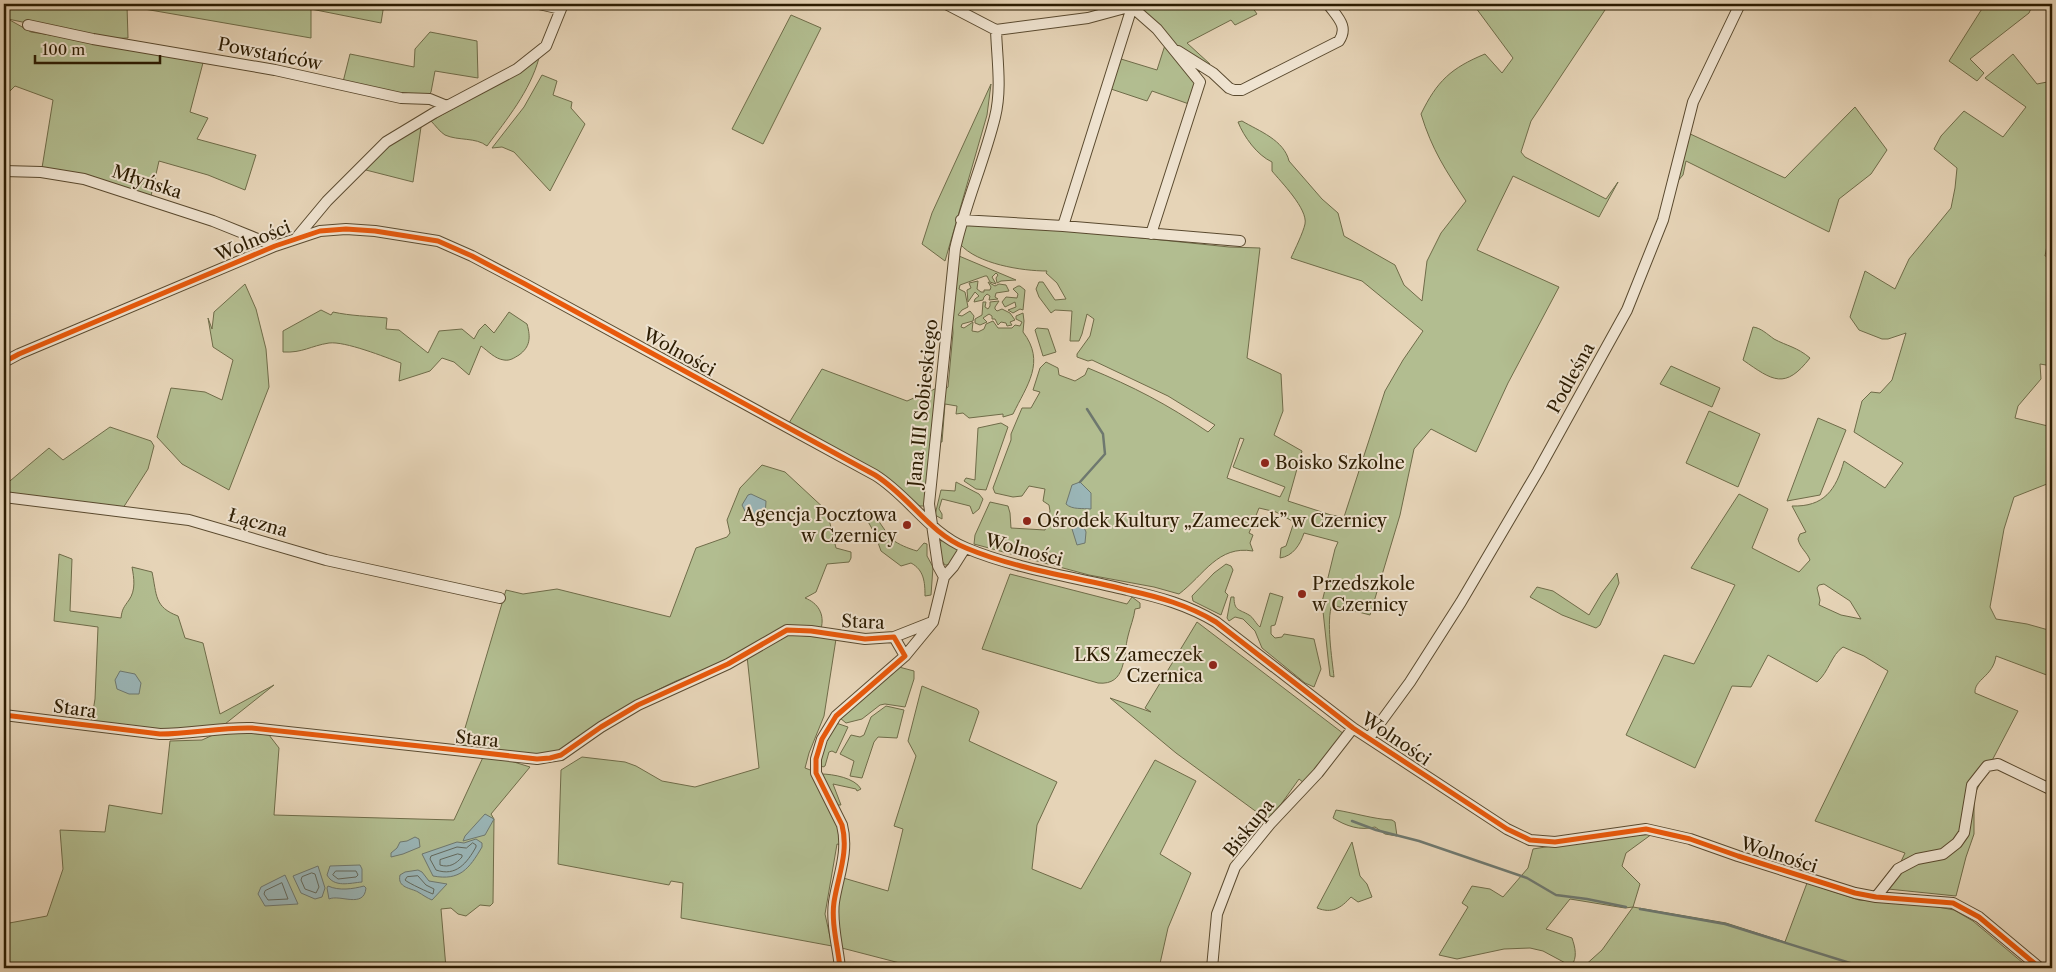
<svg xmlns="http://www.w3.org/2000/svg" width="2056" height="972" font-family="'Libre Caslon Text',serif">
<rect width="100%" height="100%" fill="#e6d4b7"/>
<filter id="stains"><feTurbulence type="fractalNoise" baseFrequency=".004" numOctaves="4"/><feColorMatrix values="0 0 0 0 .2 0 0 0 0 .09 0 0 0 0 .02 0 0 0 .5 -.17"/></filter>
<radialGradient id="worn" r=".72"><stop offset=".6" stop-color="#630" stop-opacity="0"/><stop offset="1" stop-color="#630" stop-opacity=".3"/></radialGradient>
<path fill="#b2bd90" stroke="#6f6c49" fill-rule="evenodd" d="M4,4H384L381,23L311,9V38L127,6L128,38L103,39L8,19L31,32L204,59L190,112L208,118L197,139L256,155L245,190L208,175L159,161L151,196L42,168L53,100L15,86L4,97Z
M1145,4H1250L1257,14L1235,25L1231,20L1187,43L1210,64L1207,66L1174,46L1138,8Z
M1473,4H1609L1531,121L1521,152L1525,157L1606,199L1618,182L1599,217L1513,176L1477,250L1559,287L1508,383L1476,452L1431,429L1414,449L1400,515L1370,615L1332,605C1326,620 1332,659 1334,677L1330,676L1322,602L1335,549L1338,542L1304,533C1300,545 1293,556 1280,558L1281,548L1286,546L1294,522L1276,512L1259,508L1249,533L1253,535L1250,543L1253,551C1218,545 1204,575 1179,594L1154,587L1089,575L974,544L975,535L990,502L1008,506L1010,513L1011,528L1045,530L1050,511L1049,505L1043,501L1045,489L1029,486L1022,496L1013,497L995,493L993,488L1011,440V434L1022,408H1031L1040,392L1033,390L1040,368L1046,362L1058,368L1059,375L1075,381L1085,375L1088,368C1134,387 1167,404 1208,432L1215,425L1168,396L1092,360L1088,361L1077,357V354L1090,336L1094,319L1087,314L1082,334L1079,341H1070L1072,311L1055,310L1051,313L1039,297L1036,289L1039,282H1043L1055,300L1066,299L1057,283L1046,273L1047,271C1022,271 977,264 960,244L964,226L968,224L1065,230L1229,247L1260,248L1247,358L1281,374L1283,411L1274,435L1302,451L1288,501L1331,515L1344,517L1385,391L1403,360L1423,331L1362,281L1291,258C1295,249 1303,233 1305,224C1308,209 1281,182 1272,171V162C1257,155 1244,137 1238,122L1242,121C1259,131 1284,140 1289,161L1322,199L1338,213L1344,236L1395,265L1404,285L1422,301L1427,261L1441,233L1466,201C1446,171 1432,150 1421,114C1437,81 1451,68 1485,54L1502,73L1513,58ZM1240,438L1244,439L1233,467L1285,487L1280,497L1227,478Z
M1985,4H2033L2029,13L1970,59L1984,73L1977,81L1949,61Z
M791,15L821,28L763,144L732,129Z
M430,32L477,41L478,78L435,71L431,92L428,96L420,97L343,82L350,54L414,67L415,49Z
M1165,45L1195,82L1189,104L1152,91L1147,101L1111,89L1121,59L1157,70Z
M2013,54L2037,84L2052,81V230L2049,235L2045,256L2052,257V366L2040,364L2041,379L2018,406L2015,418L2052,427V482L2014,497L2004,529L1990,607L1996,619L2027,624L2052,631V677L1996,656C1993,677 1974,679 1975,693L2018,711L1974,795V834L1966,857L1956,896L1888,889L1905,853L1815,821L1888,671L1864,656L1843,647C1831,655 1829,672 1817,682L1768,655L1751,687L1732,686L1695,768L1626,735L1664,655L1694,664L1735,585L1691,568L1739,494L1768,509L1752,548L1799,572L1810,560C1807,552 1800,548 1798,539L1800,534L1806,532L1792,506C1824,507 1836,490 1844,461L1885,488L1903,463L1854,432L1862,401L1871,392L1880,393L1892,380L1906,333L1888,339H1882L1859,330L1850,317L1865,271L1895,289L1909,259L1951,208L1955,188L1957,168L1934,149L1941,136L1964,111L2003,137L2026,107L1985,78ZM1824,584L1850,601L1861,619L1841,615L1819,605L1820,600L1817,588L1819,585Z
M539,58C530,91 507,119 487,146C476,137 458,141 445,135C440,132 435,125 431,121L509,77Z
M542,75L557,81L553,95L572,102L571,108L585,124L550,191L514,152L502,147L492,148L524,107Z
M991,84L987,115L945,261L922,244L932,213Z
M1855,107L1887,150L1871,174L1839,199L1829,232L1686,161L1683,175L1677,182L1686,132L1785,178Z
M428,119L421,127L413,182L362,169L389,145Z
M959,256L1016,280L1001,281L997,283L996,278L998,275L996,273L992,277L996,284L990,282L987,276H985L960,285L959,289L965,292L968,307L962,310L958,315L962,316L970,311L974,316L973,321L962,324L961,327L964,328L973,322L972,331L978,332L984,329L986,324L993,321L998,328H1012L1015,325L1020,326L1022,322L1016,319V316L1023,313L1024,321L1023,332C1046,362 1027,385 1013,414L1003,417V414L969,418L963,413L956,414L957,406L945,404L942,442H937L943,391L948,387L953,333L952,314Z
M978,281L977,289L981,292H984V290H990L991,287L988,282L995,286L999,284L1006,285L1009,291L996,293L995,297L998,299L989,300L990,296L987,294L984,297L983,300L974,302L975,299L979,296L975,292L968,302L967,290L971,288L969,283Z
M245,284L256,309L266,349L269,387L229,490L182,464L157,437L171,388L205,392L222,400L233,360L213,347L208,318L212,329L214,312Z
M1018,286H1020L1025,290L1023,310L1020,309L1013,313L1008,310L1016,307L1015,302L1005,307L1002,302L1006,297L1017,298L1018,294L1013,289Z
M999,301L995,307V309L997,311L1002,309L1010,313L1015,320L1010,322L1012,325L1007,326L1006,323L1001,322L998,325L995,319H992V316L989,314L983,318L987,322L980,325L975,323V319L982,315L983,302H986L985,307L988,309L990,306V302Z
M321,310L331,315L333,312C351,316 368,316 387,318L386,329L399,330L428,353L439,331L462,329L474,339L479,330L485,324L494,333L509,312L527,324C531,338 530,347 519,355C514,358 510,361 504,360C495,359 488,351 481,346L469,375L454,362L442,358L430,371L399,381L401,363C385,357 345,341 329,343C310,346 303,353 283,352V331Z
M1753,327C1761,328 1767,334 1774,339C1787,346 1797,347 1810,358C1785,390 1773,381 1743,360Z
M1037,328L1048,329L1056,352L1043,356L1035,330Z
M1671,366L1720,388L1712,407L1660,384Z
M822,369L907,401L937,388L925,506H918L789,423Z
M1709,411L1760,434L1738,487L1686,463Z
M1818,418L1846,430L1820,495L1787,501Z
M1001,423L1008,427L986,490L976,489L964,481L966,478L975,480L978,428Z
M110,427L151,441L154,446L148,469L123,508L4,493V486L49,448L63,460Z
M762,465L785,472L827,511L836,548L851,552V558L849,562L827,564L816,592L805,598C818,603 825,614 821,629L787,627L725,661L676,681L643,697L559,751L529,758L460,745L506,590L523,594L557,589L670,617L696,548L727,537L730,533L727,520L740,488Z
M956,482L979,494L983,499L979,509L973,514L970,506L942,499L939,509L942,514V519L935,515L941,490L955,491Z
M871,510L891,539C900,545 907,548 917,551L924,543L927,544V556L933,567L931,595L925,596C925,582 924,570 911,563L901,566L881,551L875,534L866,518L868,511Z
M942,540L956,548L957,552L949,565H945L942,561L938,546Z
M59,554L72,559L70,611L121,618C122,609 124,607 129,600C136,590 134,578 132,567L152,572C157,595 154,607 178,616L185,638L203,643L220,714L274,685L225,724L184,731L91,723L95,699L98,627L54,621Z
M1226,564L1231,566L1233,570L1225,592L1228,595L1221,615L1193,601L1192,596L1214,573Z
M1617,573L1619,583L1600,625L1596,628L1562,615L1530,597L1537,587L1553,591L1589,615L1602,593Z
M1010,574L1127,604L1132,597L1140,603V608L1135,609C1134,618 1130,627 1128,636C1123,655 1127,686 1098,683L982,649Z
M1270,593L1283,597L1275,625L1271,626V634L1275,638L1282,637L1284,634L1314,639L1321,669L1314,687L1305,683L1262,648L1255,631L1243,619L1235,617L1229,621L1227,618L1231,597H1234C1234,611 1239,609 1249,615C1253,617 1256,624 1260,627Z
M1197,622L1344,734L1304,783L1299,779L1269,821L1176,753L1110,698L1151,712L1145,708Z
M787,634L836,639L824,716L809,753L805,768L813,771L839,825L841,845L837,844L825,914L832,946L681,918L683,883L671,881L669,885L558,864L561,770L582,757L625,762L636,766L662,781L695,787L759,768L747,656Z
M899,667L914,671V679L905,707L885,704L880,705L862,719L846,723L840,718Z
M922,686L977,709L979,712L969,741L1057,782L1037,825L1032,869L1081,889L1155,760L1196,781L1160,854L1191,873L1168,928L1159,968H919L838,947L833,914L840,877L888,891L903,829L894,826L916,756L908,741Z
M886,706L904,710L897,738L878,737L874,742L862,778L850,776L854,761L840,754L851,735L860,737L864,735L871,717Z
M836,723L848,727L836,753L832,751L829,752L825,766L823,767L820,765V754Z
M238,732L269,735L279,748L274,815L454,820L485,753L530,767L491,814L494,819L493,903L490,906L480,905L466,916L458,914L451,908L441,909L446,968H4V924L47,916L63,869L60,830L105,832L109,805L162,814L170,741L202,740L213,735Z
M821,774C833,774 855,778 861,789L857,791L856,789L833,784L841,805H836Z
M1336,810C1355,813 1373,819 1392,820L1395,822L1397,836L1385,834L1375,827C1360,831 1346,826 1333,818Z
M1652,834L1626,853L1622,866L1640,884L1633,907L1726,923L1785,942L1807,883L1859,900L1927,905L1954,910L1973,921L2029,968H1582L1602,950L1633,907L1625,908L1570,899L1546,929L1572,938C1575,947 1578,958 1571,966L1543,951L1530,948L1504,949L1457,959L1439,955L1468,907L1462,903L1472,886L1490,889L1503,897L1528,868L1533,849L1576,842Z
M1352,842L1360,876L1367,884L1372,897L1358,902L1351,897C1341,908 1332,914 1317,908Z"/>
<path fill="#9ab6b8" stroke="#6e786f" d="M1080,482L1091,493V509C1083,508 1072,510 1066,504L1072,485Z
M751,494L766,501L765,517L758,518L755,514L749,516L746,513L742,505L748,495Z
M1076,520L1082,523L1086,532L1085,543L1077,545L1072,529Z
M120,671L135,674L141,683L139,694H129L117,689L115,680Z
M485,814L494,819L485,835L463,841L465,836Z
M415,837L419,839L420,847L403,854L391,857V853L397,848L400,842L407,841Z
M476,839L482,843V847C469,869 460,881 433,876L422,854L457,842L464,843Z
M360,865L362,869V882C350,883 334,888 327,875L330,866Z
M318,866L325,888L322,897L315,899L301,893L293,876Z
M418,870L422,872L429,881L447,884L432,900C427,898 423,895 418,892C411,888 397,888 400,875L405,872Z
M285,875L298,904L265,906L258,894L261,887Z
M328,886C339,891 353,889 364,886L366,888C364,909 340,894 329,899L327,888Z"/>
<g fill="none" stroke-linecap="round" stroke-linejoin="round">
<path stroke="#63695d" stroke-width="1" d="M473,843L476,845V847C467,863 456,877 436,870L430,859L431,856L457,847L466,848Z
M458,854L462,855V857C456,864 449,868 440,865V860Z
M336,871H356L358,875L356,877L338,879L333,875Z
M312,873L315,874L319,887L316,893L305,889L301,880L302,877Z
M418,876L426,885L434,889L433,894C430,893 408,883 405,880L407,877Z
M282,883L288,899L268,900L264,894L265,891Z"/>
<path stroke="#6e786f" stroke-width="2.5" d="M1080,482L1105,454L1103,434L1087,409
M1352,821L1376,830L1419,841L1527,878L1556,895L1587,899L1626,907
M1640,909L1725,924L1866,968"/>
<g stroke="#5a4a2f" stroke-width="12">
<path id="minor" d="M539,4L561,9
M946,4L996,30L1088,18L1136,5
M28,25L93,39L275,70L401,98L430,99L447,106
M1178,51L1213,73L1229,88L1234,90H1242L1339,41C1349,26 1337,17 1328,4
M4,171L41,172L84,179L213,221L275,246
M961,220L1063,226L1240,241
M1063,226L1132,7L1157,29L1200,82L1151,234
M297,237L327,201L386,142L434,113L517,69L546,46L563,4
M4,362L19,354L275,246L320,231L346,229L375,231L438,241L472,256L525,284L875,475C909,496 929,533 966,548C1016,569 1075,577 1127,590C1159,597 1188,605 1216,622L1353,728L1507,829L1530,840L1555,842L1646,829L1690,839L1738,856L1855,893L1876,897L1953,903L1979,917L2040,968
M4,497L189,520L326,560L500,598
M944,577L953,567L965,548
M894,637L932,622
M4,715L160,734C191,734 221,727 252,728L537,759L561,755L601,727L638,705L728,664L787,630L811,631L865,639L894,637L905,656
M1369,738L1410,682L1461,602L1538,471L1627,310L1663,220L1693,102L1740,4
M1876,897L1898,869L1917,859L1943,854L1957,843L1964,833L1972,785L1987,766L1998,764L2052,790
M840,968C838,947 831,923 834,902C838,876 849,852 842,825L816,773V759L822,739L836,716L905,656L933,622L944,577L938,566L929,504L955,249C965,204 984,162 995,117C1002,89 997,59 996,30
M1212,968L1217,914L1235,867L1270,824L1318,773L1353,728"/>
</g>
<use href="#minor" stroke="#efe3d0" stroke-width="10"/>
<g stroke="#efe3d0" stroke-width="8">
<path id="cycleway" d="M4,362L19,354L275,246L320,231L346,229L375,231L438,241L472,256L525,284L875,475C909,496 929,533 966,548C1016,569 1075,577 1127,590C1159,597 1188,605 1216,622L1353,728L1507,829L1530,840L1555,842L1646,829L1690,839L1738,856L1855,893L1876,897L1953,903L1979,917L2040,968
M4,715L160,734C191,734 221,727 252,728L485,753L537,759L550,758L561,755L601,727L638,705L728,664L787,630L811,631L865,639L894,637L905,656L836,716L822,739L816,759V773L842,825C849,852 838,876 834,902C831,923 838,947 840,968"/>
</g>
<use href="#cycleway" stroke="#e8590c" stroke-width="5"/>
</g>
<g fill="#8f2418" stroke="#efe3d0" stroke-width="2">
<circle cx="1265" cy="463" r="5"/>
<circle cx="1027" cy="521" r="5"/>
<circle cx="907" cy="525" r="5"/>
<circle cx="1302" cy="594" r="5"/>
<circle cx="1213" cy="665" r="5"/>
</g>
<g text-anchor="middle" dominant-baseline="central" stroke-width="4" stroke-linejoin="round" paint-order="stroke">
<g font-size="18" fill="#2c1c02" stroke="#efe3d0">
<text transform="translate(270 54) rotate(11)">Powstańców</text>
<text transform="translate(147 182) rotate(18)">Młyńska</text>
<text transform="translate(253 241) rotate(-22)">Wolności</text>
<text transform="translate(679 352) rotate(29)">Wolności</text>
<text transform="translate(1571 378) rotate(-61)">Podleśna</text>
<text transform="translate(923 403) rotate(-84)">Jana III Sobieskiego</text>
<text transform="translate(258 523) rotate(16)">Łączna</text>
<text transform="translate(1024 550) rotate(15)">Wolności</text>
<text transform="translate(863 622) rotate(2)">Stara</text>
<text transform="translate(75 709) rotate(8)">Stara</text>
<text transform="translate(477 739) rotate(6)">Stara</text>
<text transform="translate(1396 739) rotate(34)">Wolności</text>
<text transform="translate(1249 828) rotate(-51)">Biskupa</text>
<text transform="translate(1779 855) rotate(18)">Wolności</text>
</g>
<g font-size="18" fill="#2c1c02" stroke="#efe3d0" text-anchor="start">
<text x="1275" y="463">Boisko Szkolne</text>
<text x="897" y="515" text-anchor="end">Agencja Pocztowa<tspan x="897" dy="21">w Czernicy</tspan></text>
<text x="1037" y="521">Ośrodek Kultury „Zameczek” w Czernicy</text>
<text x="1312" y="584">Przedszkole<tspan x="1312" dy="21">w Czernicy</tspan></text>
<text x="1203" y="655" text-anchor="end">LKS Zameczek<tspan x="1203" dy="21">Czernica</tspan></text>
</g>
</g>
<rect width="2056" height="972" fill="none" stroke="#e6d4b7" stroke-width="20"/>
<rect x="5" y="5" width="2046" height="962" fill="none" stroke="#2c1c02" stroke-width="2.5"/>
<rect x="10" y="10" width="2036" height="952" fill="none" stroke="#2c1c02"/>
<path d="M35 55v8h125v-8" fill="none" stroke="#2c1c02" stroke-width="2.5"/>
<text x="42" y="55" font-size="15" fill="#2c1c02" stroke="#efe3d0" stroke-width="4" paint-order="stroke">100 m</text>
<rect width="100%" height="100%" filter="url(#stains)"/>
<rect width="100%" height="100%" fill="url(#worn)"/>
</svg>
